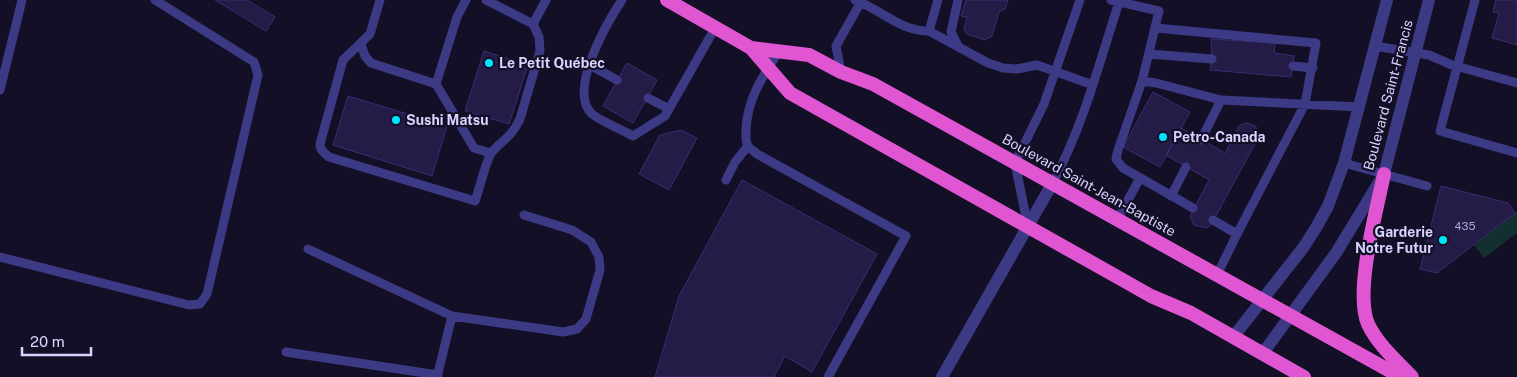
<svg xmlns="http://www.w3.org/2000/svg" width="1517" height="377" font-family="'Public Sans',sans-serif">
<rect width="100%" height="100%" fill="#130f26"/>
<path fill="#12302f" d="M1517,211V233L1484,258L1474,245Z"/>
<path fill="#241b47" stroke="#3b2d73" d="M215,0H247L275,17L266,31Z
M966,0H1008L1005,9L999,12L992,36L985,40L967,34L964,29L967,17L961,16Z
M1496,0H1517V45L1492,38L1499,13L1493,12Z
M1211,39L1275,43L1274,53L1294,56L1291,77L1210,70L1212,59Z
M484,51L528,65L509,124L465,111Z
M627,63L657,80L633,123L603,106Z
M1153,92L1190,112L1160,167L1123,147Z
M348,96L447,126L432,176L333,145Z
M1245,123L1251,124L1256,127L1258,132V138L1211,225L1206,228L1194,225L1190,216L1209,180L1166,155L1181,128L1225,153L1239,126Z
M681,130L697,138L669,190L639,174L660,135Z
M742,180L877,254L812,372L785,356L774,377H655L679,296Z
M1441,186L1508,203L1515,213L1437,273L1420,269Z"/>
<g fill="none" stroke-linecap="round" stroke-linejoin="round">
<path stroke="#3d3a85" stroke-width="9" d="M380,0L370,34L343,60L320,144C320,150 324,153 329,157L475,201C479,191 486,159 492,152C503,139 511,138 520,119L540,51L539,37L533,24
M486,0L533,24L546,0
M622,0C608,21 567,91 592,114C601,121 622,130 633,136L665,116L715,28
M855,0C880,9 901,32 929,31L988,63L1003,68L1017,69L1037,65L1093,85
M958,0L951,32L959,47
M1111,0L1159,11L1142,81L1118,150L1116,159L1123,168L1193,208
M1475,0L1440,131L1517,153
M1156,28L1316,43L1305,104L1237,234L1213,220
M929,31L938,0
M361,44L365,56L371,63L436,84L474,148L490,153
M1375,46L1429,55L1452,65L1517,83
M779,51C763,76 747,99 746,130C746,135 745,141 748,146C750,149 754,151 757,154L906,236L828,377
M1149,54L1212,59
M590,65L617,80
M1293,66L1313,68
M841,72L836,46L862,0
M1142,81L1156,83L1221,100L1359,107
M436,84L457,17L466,0
M0,90L22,0
M648,98L669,109
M1201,140L1221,100
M1344,163L1427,186
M726,180L735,162L748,146
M1052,184C1083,127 1099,64 1119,2
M1171,196L1186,167
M1117,220L1140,178
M1028,227L1015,163L1044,104L1080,0
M308,249L452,316
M0,257L189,305L200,304L207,294L258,75L254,62L155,0
M1217,275L1237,234
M286,352L438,375
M437,377L452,316L563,332L577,329L586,319L600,270L599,257L591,242L572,230L524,215"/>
<path stroke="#3d3a85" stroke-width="12" d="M1234,336L1303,248L1317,226L1328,206L1344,163L1387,0
M1263,353L1336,253L1384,174L1429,0
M942,377L1052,184"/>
<path stroke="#e055d1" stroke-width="14" d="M667,0L751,48L790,93L1121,279L1151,296L1191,313L1304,377
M751,48L809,55L841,72L873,84L1401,377
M1384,174C1377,209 1354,292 1368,324C1378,345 1396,360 1412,377"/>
</g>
<g fill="#00e5ff" stroke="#130f26" stroke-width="2">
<circle cx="489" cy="63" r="5"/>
<circle cx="396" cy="120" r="5"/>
<circle cx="1163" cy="137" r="5"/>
<circle cx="1443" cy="240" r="5"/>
</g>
<g text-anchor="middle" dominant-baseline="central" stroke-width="4.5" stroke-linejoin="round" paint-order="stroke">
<g font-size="11" fill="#aca6d1">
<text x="1465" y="226">435</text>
</g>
<g font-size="14" font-weight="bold" fill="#d9d4ff" stroke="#130f26" text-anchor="start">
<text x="499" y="63">Le Petit Québec</text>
<text x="406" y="120">Sushi Matsu</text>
<text x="1173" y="137">Petro-Canada</text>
<text x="1433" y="232" text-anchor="end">Garderie<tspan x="1433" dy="16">Notre Futur</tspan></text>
</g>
<g font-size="14" fill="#d9d4ff" stroke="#130f26">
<text transform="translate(1388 95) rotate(-75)">Boulevard Saint-Francis</text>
<text transform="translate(1089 185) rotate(29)">Boulevard Saint-Jean-Baptiste</text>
</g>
</g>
<path d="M22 347v8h69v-8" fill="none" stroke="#d9d4ff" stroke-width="2.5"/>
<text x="30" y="347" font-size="15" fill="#d9d4ff" stroke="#130f26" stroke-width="4" paint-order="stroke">20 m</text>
</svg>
